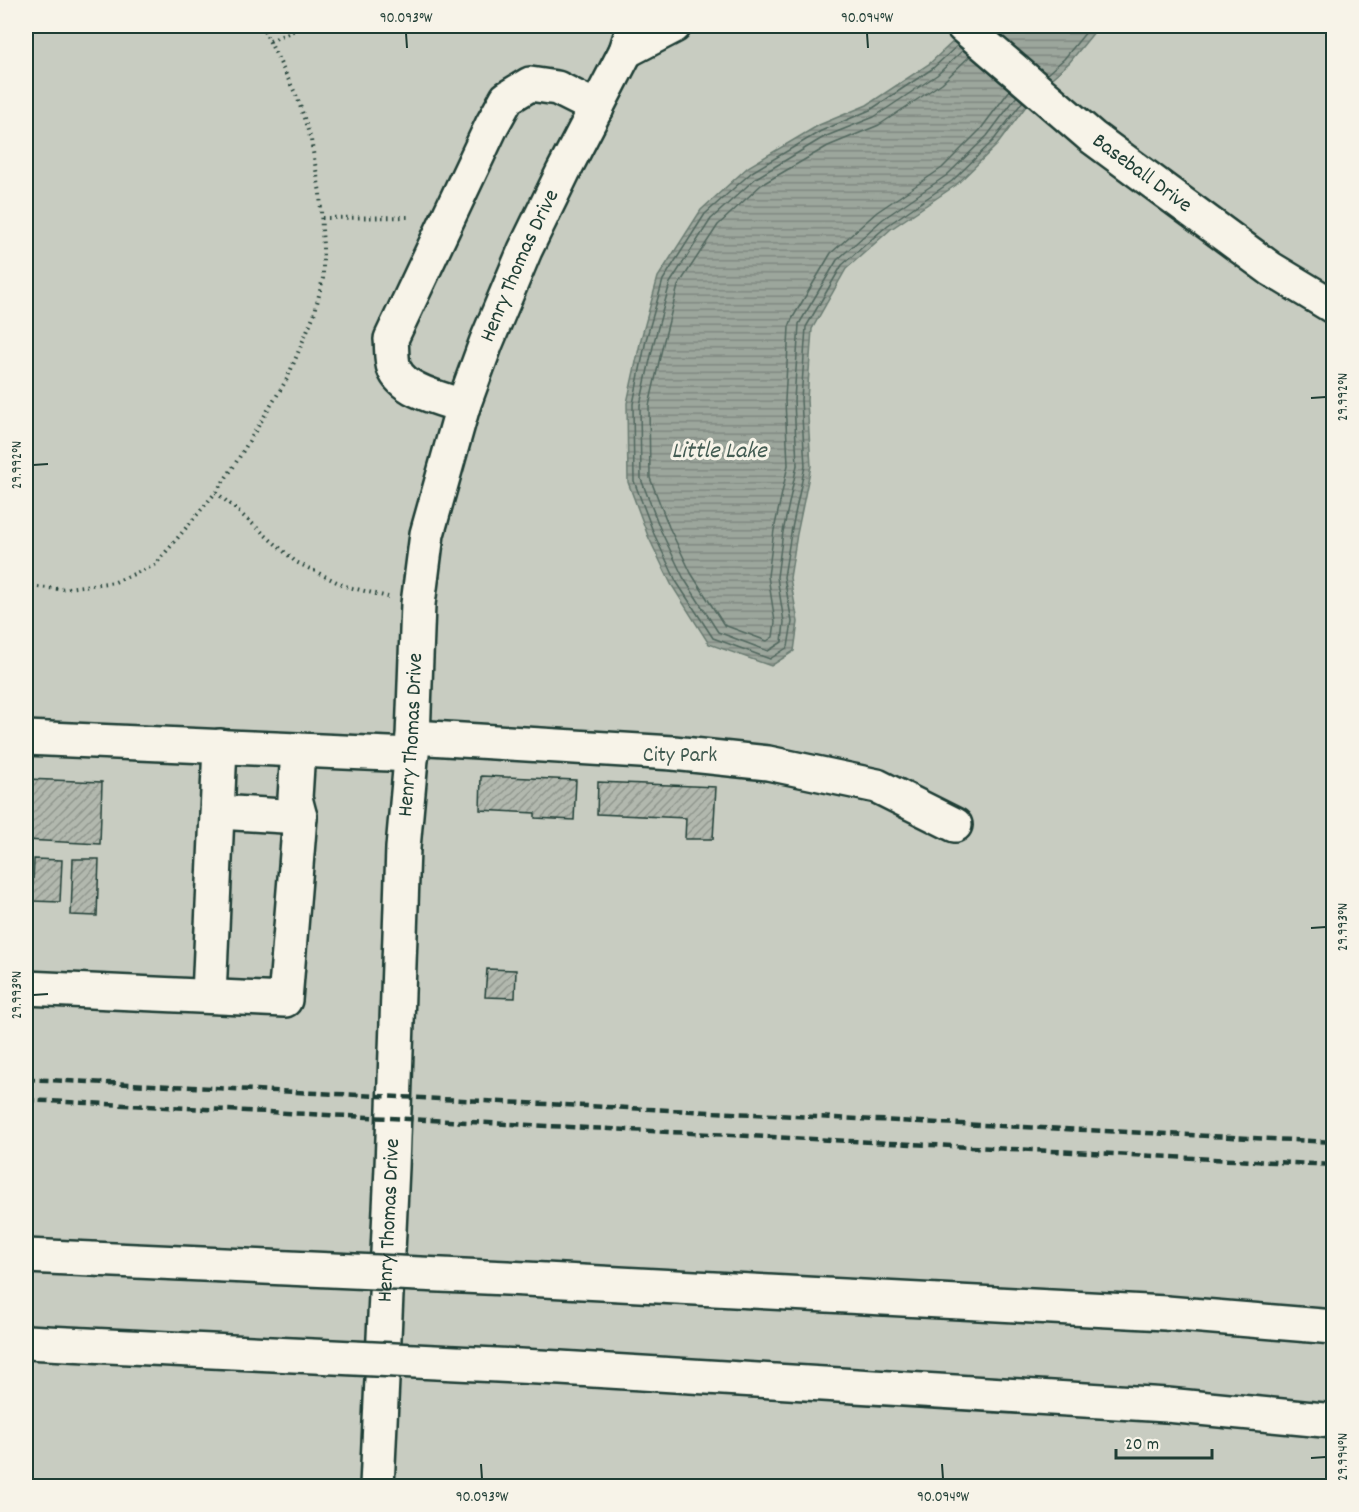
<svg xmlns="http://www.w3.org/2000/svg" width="1359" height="1512" font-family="Dekko,sans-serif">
<defs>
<pattern id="water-rules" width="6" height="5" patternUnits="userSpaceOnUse" patternTransform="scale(1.5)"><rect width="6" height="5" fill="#9ca69c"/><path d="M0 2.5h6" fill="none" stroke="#7f8880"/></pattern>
<pattern id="building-hatch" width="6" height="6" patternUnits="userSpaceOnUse" patternTransform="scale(1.5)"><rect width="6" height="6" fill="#b2b8ae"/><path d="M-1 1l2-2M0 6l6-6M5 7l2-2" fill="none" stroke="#90978e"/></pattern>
</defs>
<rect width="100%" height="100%" fill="#eae8dd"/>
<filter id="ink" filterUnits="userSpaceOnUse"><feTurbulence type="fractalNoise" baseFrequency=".0167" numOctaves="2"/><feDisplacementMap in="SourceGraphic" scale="12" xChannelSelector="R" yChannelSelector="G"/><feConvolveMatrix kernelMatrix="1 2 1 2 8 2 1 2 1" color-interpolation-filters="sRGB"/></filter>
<g filter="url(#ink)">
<path fill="#c8ccc1" stroke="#74847a" stroke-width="1.5" d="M26,26H1333V1486H26Z"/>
<path fill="url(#water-rules)" stroke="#6a7c72" stroke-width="1.5" d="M970,26H1099L1069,63L1038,90L997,145L956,185L891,229L846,269L812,329L807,400L811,466L797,534L790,578L798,622L794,651L771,666L709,644L671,584L648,536L628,482L627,403L641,339L658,277L701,210L748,167L819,125L867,105L929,64Z"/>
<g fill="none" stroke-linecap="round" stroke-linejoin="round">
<path stroke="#51675e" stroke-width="1.5" d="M958,45L932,69L870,110L821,131L752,172L705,214L663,280L646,340L633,404L634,481L654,534L676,581L713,638L770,659L788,647L792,622L784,577L791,533L805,466L801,400L806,327L842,265L888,225L952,181L993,141L1023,101
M963,50L937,75L874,117L824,137L756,178L711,219L670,283L654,342L640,405L641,479L661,531L683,577L718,632L768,651L782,642L784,622L777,577L783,532L797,465L794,400L799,324L837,260L883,219L947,175L987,136L1017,96
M970,56L942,83L879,125L828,146L761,185L718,225L678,286L663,344L649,406L650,478L669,527L691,573L724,625L767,641L773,637L775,622L768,576L774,530L788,465L785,400L789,327L792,319L831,253L877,212L942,168L980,130L1010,90
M1047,74L1064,59L1091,26"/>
</g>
<path fill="url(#building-hatch)" stroke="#1f3d34" stroke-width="1.5" d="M481,776L576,780L574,820L535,818V813L480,810Z
M26,779L102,782L100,844L26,840Z
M598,782L716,787L713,839H685L686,818L597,814Z
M34,859L62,860L60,902L32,901Z
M73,859H99L97,916L71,915Z
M487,969L516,970L515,998L485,997Z"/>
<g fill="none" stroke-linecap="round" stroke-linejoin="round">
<g stroke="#1f3d34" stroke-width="38">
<g id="minor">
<path id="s1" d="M963,26L1092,137L1271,269L1334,307"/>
<path d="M626,51L674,26"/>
<path d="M463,406C442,399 402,391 394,368C391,360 392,348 391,339L492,125L507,98L530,84L557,88L597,108"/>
<path d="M413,737L673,753L768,763L877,786L955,825"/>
<path d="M26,738L412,755"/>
<path d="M218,812L300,817"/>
<path d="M26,988L285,1000L300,817L295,798L298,750"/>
<path d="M209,996L220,746"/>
<path id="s2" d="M377,1486L392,1167L403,848L413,737L418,604L427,534L463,406L486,343L525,250L563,172L626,51L634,26"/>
</g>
</g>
<g stroke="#1f3d34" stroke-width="38">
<path id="highway" d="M1166,1313L1334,1327
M1167,1405L1334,1421"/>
</g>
<path stroke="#1f3d34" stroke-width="4" stroke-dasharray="1.5 4.5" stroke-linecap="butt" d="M270,41L304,26
M322,218L412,217
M216,492L296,562L345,586L388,597
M26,586L59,589L115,582L155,565L216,492L232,469L287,379L315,312L323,278V247L320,193L311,140L298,99L262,26"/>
<use href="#minor" stroke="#f7f3e8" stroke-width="33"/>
<use href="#highway" stroke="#f7f3e8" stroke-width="33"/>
<path stroke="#1f3d34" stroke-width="4.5" stroke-dasharray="9 4.5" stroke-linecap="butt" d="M26,1079L1334,1142
M26,1100L1334,1165"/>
<g stroke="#1f3d34" stroke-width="38" stroke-linecap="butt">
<path id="highway-bridge" d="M26,1256L507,1278L1166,1313
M26,1342L560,1368L1167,1405"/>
</g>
<use href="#highway-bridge" stroke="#f7f3e8" stroke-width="33"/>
</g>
</g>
<path fill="none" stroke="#1f3d34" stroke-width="2" d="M406,33L407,48M867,33L868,48M1311,398L1326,397M33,465L48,464M1311,928L1326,927M33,995L48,994M1311,1458L1326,1457M481,1464L482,1479M942,1464L943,1479"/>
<g text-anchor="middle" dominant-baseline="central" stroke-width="6" stroke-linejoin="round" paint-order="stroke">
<g font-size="22" fill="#1f3d34" stroke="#f7f3e8">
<text stroke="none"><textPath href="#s1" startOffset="232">Baseball Drive</textPath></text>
<text stroke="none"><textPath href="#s2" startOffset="1238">Henry Thomas Drive</textPath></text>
<text stroke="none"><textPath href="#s2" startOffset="752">Henry Thomas Drive</textPath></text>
<text stroke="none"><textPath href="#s2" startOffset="266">Henry Thomas Drive</textPath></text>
</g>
<g font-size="22" fill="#415a50" stroke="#f7f3e8">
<text x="680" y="756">City Park</text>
</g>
<g font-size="24" font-style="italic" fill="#445c53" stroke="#f7f3e8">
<text x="719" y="452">Little Lake</text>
</g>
</g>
<rect width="1359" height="1512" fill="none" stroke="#f7f3e8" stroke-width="66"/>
<path d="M1116 1449v9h96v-9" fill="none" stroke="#1f3d34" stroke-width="3"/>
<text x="1125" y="1449" font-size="18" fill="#1f3d34" stroke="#f7f3e8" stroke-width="4.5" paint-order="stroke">20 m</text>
<rect x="33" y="33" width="1293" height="1446" fill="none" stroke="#1f3d34" stroke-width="2"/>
<g font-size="15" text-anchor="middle" fill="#1f3d34">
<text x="406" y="22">90.093°W</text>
<text x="867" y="22">90.094°W</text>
<text transform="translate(1342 397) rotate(-90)" y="5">29.992°N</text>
<text transform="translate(16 465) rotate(-90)" y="5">29.992°N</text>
<text transform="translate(1342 927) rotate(-90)" y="5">29.993°N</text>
<text transform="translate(16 995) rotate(-90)" y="5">29.993°N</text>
<text transform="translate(1342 1457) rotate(-90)" y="5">29.994°N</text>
<text x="482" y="1501">90.093°W</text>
<text x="943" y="1501">90.094°W</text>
</g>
</svg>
